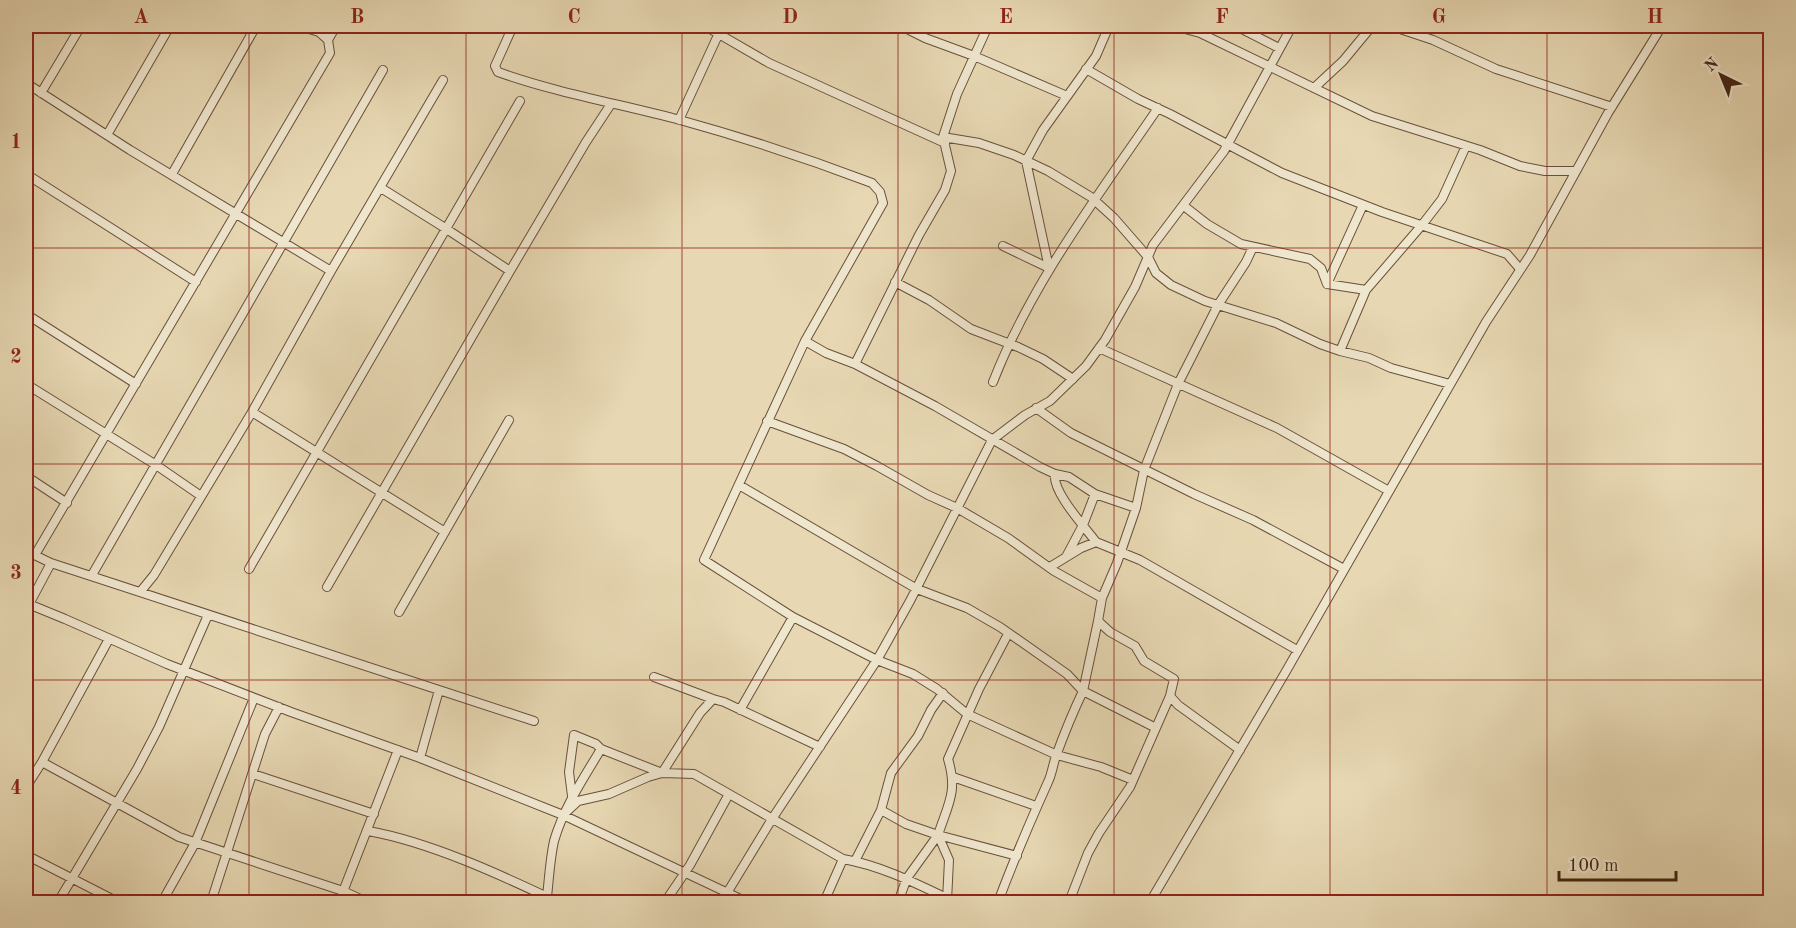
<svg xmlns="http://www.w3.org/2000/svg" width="1796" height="928" font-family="'Old Standard TT',serif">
<rect width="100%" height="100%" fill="#e7d8b3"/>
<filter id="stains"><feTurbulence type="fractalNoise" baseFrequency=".00333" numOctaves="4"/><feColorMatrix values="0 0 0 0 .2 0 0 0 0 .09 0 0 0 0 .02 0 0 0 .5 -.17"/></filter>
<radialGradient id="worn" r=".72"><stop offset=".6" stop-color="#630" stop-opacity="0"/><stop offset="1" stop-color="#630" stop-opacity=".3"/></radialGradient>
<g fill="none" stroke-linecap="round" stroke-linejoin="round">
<g stroke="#69503a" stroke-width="10">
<path id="street" d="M513,26L495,66L498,72C557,93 620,104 680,120C745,138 809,159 872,183L880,192L883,203L805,341L704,560L793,617L877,660L913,674L937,689L967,714L1057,755L1101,767L1133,780
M705,26L769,63L945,143
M901,26L925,38L974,56L1067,96
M1174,26L1200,33L1372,116L1480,150L1520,166L1545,171H1576
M1236,26L1279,48
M1391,26L1433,40L1496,69L1612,107
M328,40L336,26
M1086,69L1138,99L1170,114L1282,173L1382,212L1507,254L1520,269
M26,83L130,150L331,271
M1314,88L1343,61L1372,26
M41,93L81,26
M679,120L719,33
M107,135L170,26
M943,137L979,143L1014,155L1048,171L1091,197L1114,218L1148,257L1156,273L1171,285L1205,301L1276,323L1320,344L1340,351L1369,358L1391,368L1450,384
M26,174L196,282
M172,174L256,26
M381,188L445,228L510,271
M1363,205L1327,284L1366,290
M1184,206L1207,224L1241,244L1310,259L1321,268L1327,284
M1003,246L1049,268
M1049,268L1026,161L1043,130L1096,56L1109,26
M895,282L929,300L971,329L1018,347L1043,359L1073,379
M26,314L136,384
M805,341L826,353L855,364L935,406L1040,467L1055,474L1069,477L1095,494L1136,508
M1099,348L1277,428L1389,491
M1340,351L1366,290L1422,225L1442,199L1466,146
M855,364L919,235L945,190L951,171L943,137L957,94L988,26
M993,382C1032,282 1098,196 1158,108
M26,384L156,465L201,496
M1036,408L1071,433L1194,494L1253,520L1344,569
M252,412L445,532
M767,421L844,449L877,466L928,495L957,508L1008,538L1054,571L1102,598L1098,621L1110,632L1135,646L1144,661L1174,679L1170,696L1130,787L1099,833L1088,853L1069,902
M1055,474C1052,492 1085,527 1096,542
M26,476L67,503
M739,485L917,589L967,608L1000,627L1067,674L1083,691C1073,712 1064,734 1056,756C1053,764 1052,774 1048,782C1030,822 1013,862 998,902
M26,551L51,563L439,690L420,758
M35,555L330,53L328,40L319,32L299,26
M1067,555L1083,525L1095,494
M1050,567L1081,548L1096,542L1140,560L1297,650
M249,569L520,101
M92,575L383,70
M327,587L510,271L586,142L611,104
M141,591L154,575L252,412L331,271L443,80
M1102,598L1117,563L1136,508L1144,470L1178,384L1218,305L1246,262L1253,247
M26,603L65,619L167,664L291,712L420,758L563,815L747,902
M26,610L51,563
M399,612L509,420
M1098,621L1083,691L1156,728
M654,677L713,699
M439,690L534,721
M1170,696L1178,705L1240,750
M740,710L793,617
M42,762L179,837L343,891L367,902
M253,774L374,814
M953,777L1036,806
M26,787L42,762L109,639
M572,796L569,772L574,735L596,744L601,749L662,773L700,713L713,699L724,702L820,747
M881,810L906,824L938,835L907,878L898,902
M563,815L578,801L609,794L648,777L662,773L694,774L843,859C883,866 919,885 955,902
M368,831C430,842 501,875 558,902
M938,835L1017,856
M26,855L118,902
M855,861L881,810L891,773L918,736L931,710L943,693
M727,893L772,819L877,660L910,601L992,440L1025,415L1050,401L1086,366L1105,340L1135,287L1153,245L1224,151L1292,26
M947,901L949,860L938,835C948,804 958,792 948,759L979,689L1008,634
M58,902L137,769L159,727L208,615
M162,902L195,843L254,698
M211,902L265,734L279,707
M339,902L398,750
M545,902L547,897C549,879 550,859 554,841C564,807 583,779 601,749
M665,902L690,865L729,794
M824,902L843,859
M1150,902L1285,673L1486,322L1530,255L1608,113L1662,26"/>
</g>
<use href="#street" stroke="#efe6ce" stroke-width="8"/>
</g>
<path fill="none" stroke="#8f2418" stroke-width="1.5" stroke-opacity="0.55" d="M249,26V902M466,26V902M682,26V902M898,26V902M1114,26V902M1330,26V902M1547,26V902M26,248H1770M26,464H1770M26,680H1770"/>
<rect width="1796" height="928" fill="none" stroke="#e7d8b3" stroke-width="66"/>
<g transform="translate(1721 75) rotate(317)" stroke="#efe6ce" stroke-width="4.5" paint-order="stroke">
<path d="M0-4.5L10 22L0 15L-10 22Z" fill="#3f2211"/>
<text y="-9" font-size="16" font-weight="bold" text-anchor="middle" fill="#3f2211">N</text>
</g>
<path d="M1559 871v9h117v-9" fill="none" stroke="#3f2211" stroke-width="3"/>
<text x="1568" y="871" font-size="18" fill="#3f2211" stroke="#efe6ce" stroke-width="4.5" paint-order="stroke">100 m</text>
<rect x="33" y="33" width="1730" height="862" fill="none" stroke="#8f2418" stroke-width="2"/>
<g font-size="20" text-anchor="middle" font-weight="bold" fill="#8f2418">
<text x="141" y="23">A</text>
<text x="357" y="23">B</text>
<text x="574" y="23">C</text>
<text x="790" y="23">D</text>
<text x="1006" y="23">E</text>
<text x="1222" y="23">F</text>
<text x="1439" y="23">G</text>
<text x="1655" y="23">H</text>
<text x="16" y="148">1</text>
<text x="16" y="363">2</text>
<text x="16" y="579">3</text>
<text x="16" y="794">4</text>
</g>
<rect width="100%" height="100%" filter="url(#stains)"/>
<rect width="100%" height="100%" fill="url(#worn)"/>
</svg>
